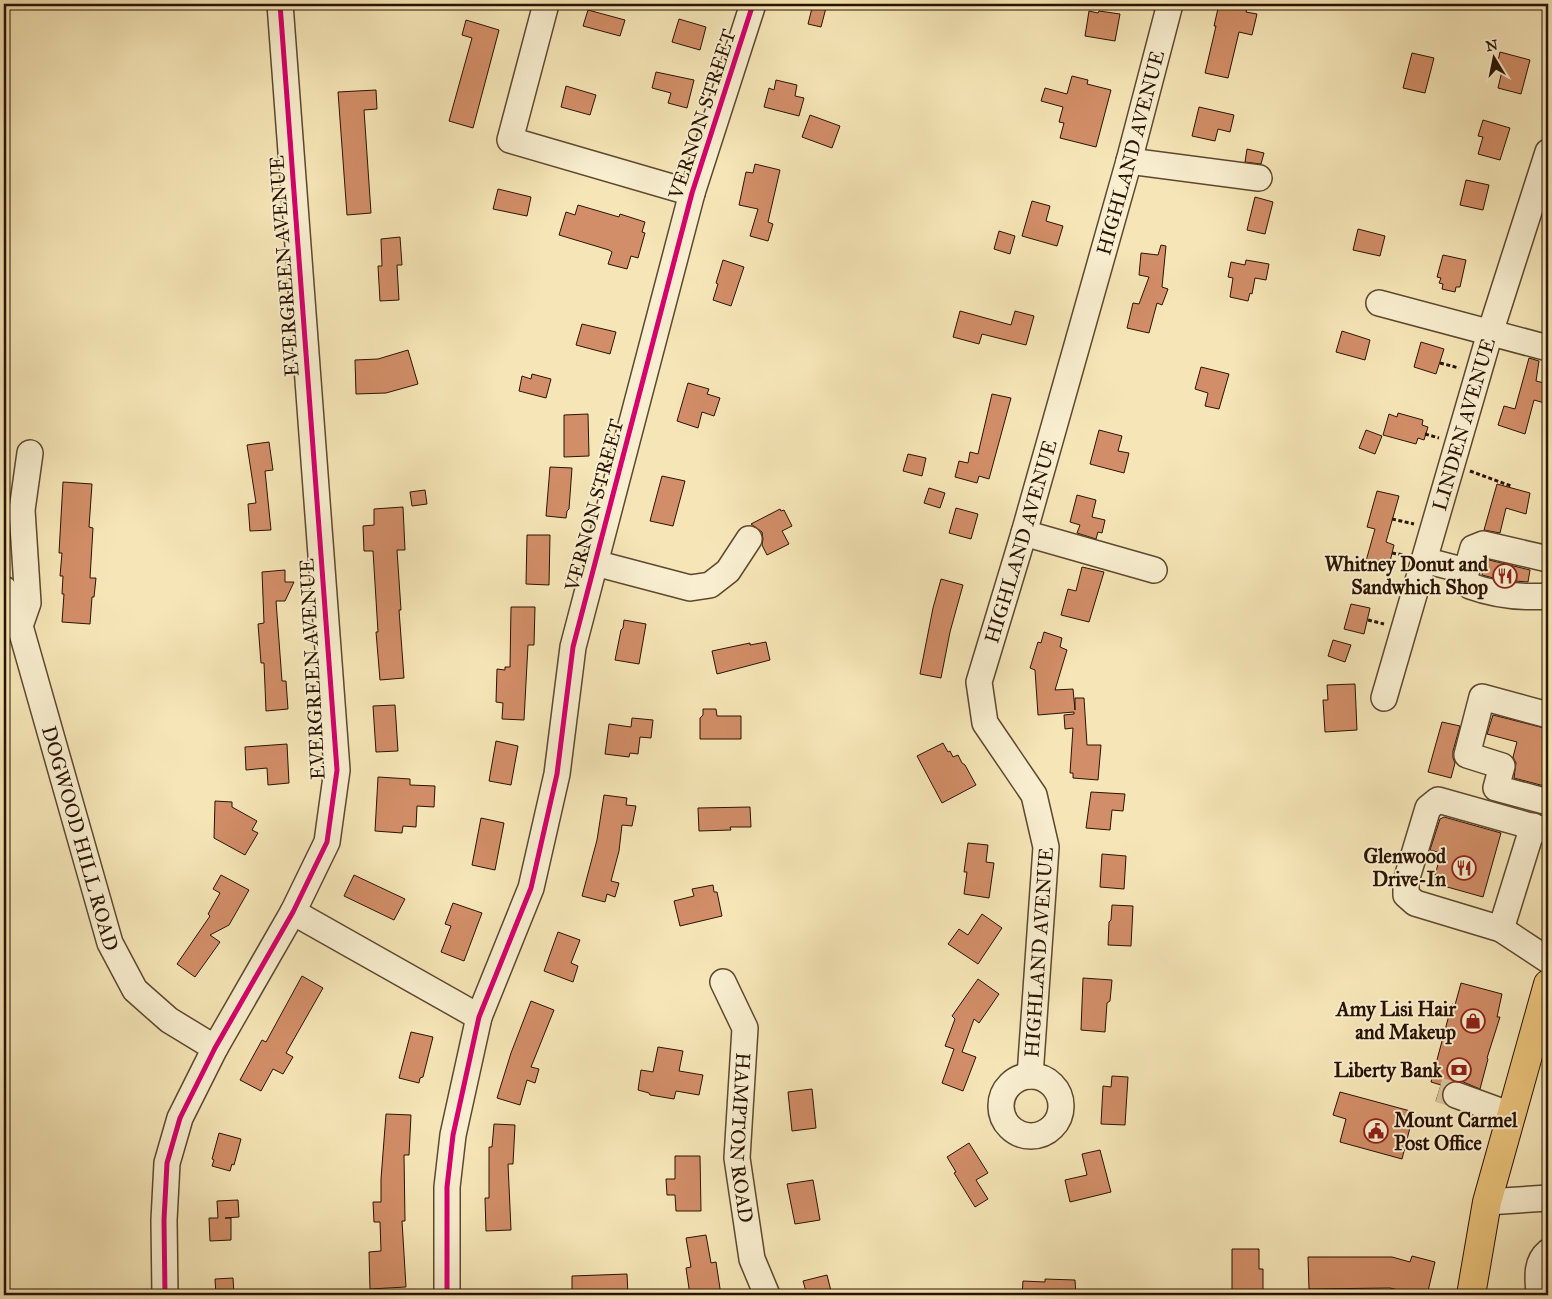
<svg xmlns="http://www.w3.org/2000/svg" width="1552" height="1299" font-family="'IM FELL Great Primer',serif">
<rect width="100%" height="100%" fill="#f6e6b7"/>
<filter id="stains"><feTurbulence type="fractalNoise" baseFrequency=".004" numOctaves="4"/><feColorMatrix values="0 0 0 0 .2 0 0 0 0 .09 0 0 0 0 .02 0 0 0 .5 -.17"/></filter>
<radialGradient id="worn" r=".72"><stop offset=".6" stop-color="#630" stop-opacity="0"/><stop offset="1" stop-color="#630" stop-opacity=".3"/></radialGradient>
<path fill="#d28e68" stroke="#2a1300" d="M813,4H827L821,27L808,24Z
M1219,4H1248L1246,12L1257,14L1252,35L1239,32L1228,78L1205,73L1216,26H1214Z
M588,10L625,20L620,36L583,26Z
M1089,11L1098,13L1099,11L1120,14L1115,41L1085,36Z
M679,19L706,27L700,50L672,42Z
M466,20L499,30L473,128L449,121L472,38L462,35Z
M1500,52L1530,60L1521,94L1498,88L1502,71L1496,70Z
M1412,53L1434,58L1425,93L1403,88Z
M656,72L694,80L687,108L668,103L671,93L652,88Z
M1072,76L1088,80L1087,84L1111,90L1096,147L1060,138L1064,123L1059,122L1063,107L1041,101L1045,88L1067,94Z
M776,80L797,85L795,96L804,98L799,116L764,107L769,88L774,90Z
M566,86L596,95L590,115L561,107Z
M376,90L377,109L364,110L371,213L347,215L338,92Z
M1199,107L1234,115L1230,132L1218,129L1215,141L1192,136Z
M810,115L840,126L832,148L802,137Z
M1483,120L1510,128L1500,160L1478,154L1483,137L1478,136Z
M1247,149L1264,153L1261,164L1245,162Z
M755,164L780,170L768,222L773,224L768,241L750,236L758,209L739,205L746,172L753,173Z
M1466,180L1489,185L1483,210L1460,205Z
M498,189L531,197L527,216L493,209Z
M1255,197L1273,202L1265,234L1247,230Z
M1032,201L1050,206L1046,221L1063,226L1057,246L1022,236Z
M578,205L619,217L620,214L645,222L642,232L645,233L638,258L631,256L627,269L608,264L612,252L609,250L559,235L566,212L575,215Z
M1358,229L1385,236L1380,256L1353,250Z
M999,231L1015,236L1010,254L994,249Z
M400,237L402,265H397L399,300L380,301L378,266H382L381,239Z
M1161,245L1166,246L1162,287L1168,289L1162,305L1157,303L1149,333L1127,328L1133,303L1139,304L1149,277L1139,275L1141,253L1158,255Z
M1443,255L1466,260L1460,287H1456L1455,292L1442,289L1443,284L1439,283L1441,278L1437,277Z
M723,260L744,267L731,306L713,300L718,284L716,283Z
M1246,260L1269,264L1266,280L1255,278L1252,294L1250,293L1248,301L1230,297L1233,278L1228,277L1231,262L1245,265Z
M960,311L1011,325L1015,311L1034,316L1026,345L982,334L979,344L953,337Z
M582,324L616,332L610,354L576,345Z
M1342,331L1370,340L1365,360L1336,352Z
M1421,342L1444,349L1436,374L1414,367Z
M408,350L418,384L386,393L356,394L355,360L378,359Z
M1529,358L1539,361L1536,381L1548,384V404L1534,400L1525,434L1498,425L1504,406L1515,409Z
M1201,367L1229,374L1219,409L1205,406L1208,393L1195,389Z
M532,374L551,379L546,398L519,391L522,376L531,379Z
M688,383L709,389L707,394L720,398L714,416L702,412L698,428L677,421Z
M992,394L1011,398L989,479L979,476L977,483L955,477L959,461L968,463L970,452L978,454Z
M1398,413L1423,420L1422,425L1428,427L1424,440L1418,438L1416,444L1383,435L1389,414L1397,417Z
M588,414L589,456L564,457V415Z
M1099,430L1122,436L1118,451L1129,453L1124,473L1090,464Z
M1366,430L1382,436L1375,454L1359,448Z
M269,442L273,470L265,471L271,530L250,531L248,504L256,503L247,445Z
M908,454L926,458L922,476L903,471Z
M550,467L572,468L569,509L567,511L566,518L546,516Z
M662,476L685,481L673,526L650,521Z
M63,482L92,484L89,527L93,528L90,578H96L94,597H92L90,624L62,622L64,594H62L63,576H60L62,553H59Z
M1497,484L1530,493L1526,514L1506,508L1500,533L1484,530Z
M929,488L945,493L940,508L924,503Z
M425,490L427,504L412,506L410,492Z
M1377,491L1399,496L1386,542L1394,545L1389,566L1366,561L1375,529L1367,527Z
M1077,495L1096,500L1092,517L1105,520L1102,533L1098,532L1096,539L1077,533L1080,525L1070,522Z
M403,507L405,550H397L401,610H399L404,678L380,680L376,632H378L373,551H364L363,526L374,525V509Z
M956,508L978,514L971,539L949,533Z
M780,509L781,511L784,510L792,526L782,531L789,544L767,555L762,545L763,539L762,532L751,524Z
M527,535H550L549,585L526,584Z
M1485,559L1530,570L1528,582L1501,580L1482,575Z
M1082,567L1104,572L1089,622L1061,615L1068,589L1076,591Z
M285,570V582H294L285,601H276L282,681H286L288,709L266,711L264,663H261L258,624L264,623L262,572Z
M941,579L963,585L950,632L941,678L920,674L933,608Z
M1351,604L1370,608L1364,634L1344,629Z
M511,607H535L534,645H528L524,720L502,719L503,703L496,702L497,669L505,670V667H510Z
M624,620L646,624L639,664L615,660L621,630L623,628Z
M1044,632L1062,638L1060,647L1067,650L1055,690L1073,689L1075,710V698H1084L1087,745H1101L1098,780L1073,778V773H1070L1073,728L1065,729L1064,715L1074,714V712L1038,715L1035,670L1030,668L1038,642L1041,643Z
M1333,640L1351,645L1345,662L1328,656Z
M766,642L770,660L717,674L712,651L750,643V645Z
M1355,684L1357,730L1325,732L1323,700H1328L1327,685Z
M395,705L398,751L376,752L373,706Z
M703,709H716L717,716H741V739H700V718L703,715Z
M1493,715L1548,729V787L1514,778L1516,763L1513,757L1517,742L1487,734Z
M632,718L653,720L651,738L640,737L638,754L630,753L629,757L605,754L609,724L631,727Z
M1442,722L1460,726L1453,751V758L1455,763L1451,778L1428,772Z
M496,741L518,746L511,785L489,781Z
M943,743L948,752L950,751L953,757L958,755L962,763L965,765L976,785L942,803L917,756Z
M287,744L289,783L268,785L267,768L246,770L245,747Z
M378,777L410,779V785L435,786L434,807L417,806L416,827L403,826L402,833L375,831Z
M1091,792L1125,794L1123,811L1112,810L1110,830L1086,828Z
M604,795L627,798L626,805L636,806L632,826L622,825L619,851L611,881L619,883L615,897L607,894L605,902L582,896L597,840Z
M215,801L232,802V807L257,821L252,830L258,833L245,855L214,838Z
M750,807L751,827H730L731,830L699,831L698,808Z
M1444,817L1501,833L1483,897L1433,883L1441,853L1430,850L1440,819Z
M481,818L504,823L495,870L472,865Z
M968,843L988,845L986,862L994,863L989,898L964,894L967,872H964Z
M1102,854L1126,856L1124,889L1100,887Z
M221,875L249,890L229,925L210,935L220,942L195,977L177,964L210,916L208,914L220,893L213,889Z
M354,875L405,899L394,920L344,896Z
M713,885L714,892H717L722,916L680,926L674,901L694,896L692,889Z
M453,903L482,913L464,961L441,952L451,926L445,924Z
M1112,905L1133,906L1131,946L1108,945L1109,922L1111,920Z
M982,914L1002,928L978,964L948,944L959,929L968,935Z
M558,932L580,940L571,963L578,966L573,982L544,971Z
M302,976L323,988L286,1053L293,1057L283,1074L273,1069L261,1091L240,1080L262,1040L266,1042Z
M1083,978L1112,980L1110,1001L1107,1003L1105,1032L1081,1030Z
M978,979L999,994L979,1023L974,1019L962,1052L976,1057L963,1091L942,1083L954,1049L945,1046L955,1019L952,1016Z
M1461,983L1502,994L1497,1017H1500L1487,1058L1488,1059L1480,1089L1461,1081H1453L1446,1084L1443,1090L1442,1097L1444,1102L1436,1101L1441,1085L1431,1082L1452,1004L1455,1005Z
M531,1001L554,1010L531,1067L539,1069L535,1083L527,1080L520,1105L497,1098L511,1053Z
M411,1032L433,1037L423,1077L420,1078L419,1083L399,1078Z
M658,1047L683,1051L679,1071L703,1075L699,1095L676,1091L674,1099L650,1095L649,1093L638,1090L641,1070L653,1072Z
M1112,1076L1128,1077L1125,1125L1101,1124L1103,1086L1111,1087Z
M812,1089L816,1128L792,1131L788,1092Z
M1340,1092L1414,1112L1402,1159L1340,1142L1346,1119L1333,1115Z
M386,1114L411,1115L409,1155H404L405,1221H402L406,1287L370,1289L369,1252L381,1251L380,1222H374L373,1202H381V1179Z
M494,1124L515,1125L513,1164H508L511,1230L486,1231L485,1198H489V1147H492Z
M219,1133L241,1139L234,1165L232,1164L230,1171L212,1166L214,1160L212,1159Z
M969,1143L988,1173L976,1180L988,1199L975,1207L954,1173L956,1172L947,1157Z
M1100,1150L1111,1192L1070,1202L1065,1180L1087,1175L1082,1154Z
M675,1156H700L701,1211H676L675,1195H667L666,1179H675Z
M813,1180L820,1220L795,1224L787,1184Z
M238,1200L239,1217L225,1218H231V1240L210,1241L209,1218H218L217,1201Z
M706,1235L711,1263L716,1262L721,1295H690L686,1268L691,1267L686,1238Z
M1232,1249H1259V1269H1263V1295H1232Z
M1412,1256L1435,1262L1427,1295H1403L1402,1291L1390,1288L1309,1289L1308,1257H1392L1410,1262Z
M627,1274L628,1295H572V1276Z
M827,1275L832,1295H807L803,1281Z
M233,1278L234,1294H230V1295H216L215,1279Z
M1045,1279L1075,1280L1076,1295H1022L1023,1281L1045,1282Z"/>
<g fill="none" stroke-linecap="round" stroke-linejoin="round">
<path stroke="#d7c69c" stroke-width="25" stroke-dasharray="25 12" stroke-linecap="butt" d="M1439,1090L1456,1095"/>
<g stroke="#5d482e" stroke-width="28">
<g id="minor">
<path d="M546,4L510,140L692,193"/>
<path d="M1129,161L1259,178"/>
<path d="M1379,303L1548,348"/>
<path d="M1024,533L1154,570"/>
<path d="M1548,559L1483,544L1473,548L1465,576L1470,586C1495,595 1521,598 1548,596"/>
<path d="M1424,560L1466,571"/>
<path d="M595,563L690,588L710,585L728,571L749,539"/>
<path id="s1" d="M4,589L20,626L110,943L135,990L169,1020L215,1048"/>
<path d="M20,626L28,603L22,510L30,453"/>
<path id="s2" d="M1384,698L1490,333L1548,152"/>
<path d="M1548,715L1482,697L1467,755L1502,766L1496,788L1548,802"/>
<path d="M1548,831L1438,800L1428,808L1406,881V895L1415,903L1501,929L1548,960"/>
<path d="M293,912L479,1017"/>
<path d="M1501,929L1533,826"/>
<path id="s3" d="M723,982L745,1028L737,1158L752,1259L767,1295"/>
<circle cx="1031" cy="1106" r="30"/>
<path id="s4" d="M1030,1076L1046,847L1034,795L985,723L979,682L1024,533L1129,161L1170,4"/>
<path d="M1456,1095L1511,1115"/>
<path d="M1487,1202L1548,1198"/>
<path d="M165,1295L164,1220L167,1163L180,1118L215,1048L293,912L327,842L337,770L280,4"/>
<path d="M447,1295V1187L453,1135L479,1017L531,888L557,774L573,647L692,193L753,4"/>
<path d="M1539,1295C1538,1279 1535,1263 1548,1252"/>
</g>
</g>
<g stroke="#2a1300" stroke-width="30">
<path id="major" d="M1471,1295L1487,1202L1548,984"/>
</g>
<path stroke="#2a1300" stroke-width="3" stroke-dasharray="4 2.5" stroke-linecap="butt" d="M1440,363L1459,368
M1425,434L1439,438
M1470,471L1511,486
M1392,519L1414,524
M1392,553L1404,555
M1368,620L1384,624"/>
<use href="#minor" stroke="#f9efd0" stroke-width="25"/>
<use href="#major" stroke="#ebc37c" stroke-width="28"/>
<g stroke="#f9efd0" stroke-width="8">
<path id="cycleway" d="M165,1295L164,1220L167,1163L180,1118L215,1048L293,912L327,842L337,770L280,4
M447,1295V1187L453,1135L479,1017L531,888L557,774L573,647L692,193L753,4"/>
</g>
<use href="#cycleway" stroke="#d6006c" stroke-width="5"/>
</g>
<defs>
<g id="restaurant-ring" transform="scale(1.25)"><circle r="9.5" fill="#f9efd0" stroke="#8f2418" stroke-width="1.5"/><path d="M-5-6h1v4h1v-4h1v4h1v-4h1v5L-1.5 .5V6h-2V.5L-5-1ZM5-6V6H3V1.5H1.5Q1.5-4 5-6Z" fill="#8f2418"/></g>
<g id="shop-ring" transform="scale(1.25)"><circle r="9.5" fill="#f9efd0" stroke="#8f2418" stroke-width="1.5"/><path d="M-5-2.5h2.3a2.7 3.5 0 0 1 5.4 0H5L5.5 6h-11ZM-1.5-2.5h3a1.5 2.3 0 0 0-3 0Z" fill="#8f2418"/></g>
<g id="bank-ring" transform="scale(1.25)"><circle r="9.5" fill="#f9efd0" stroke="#8f2418" stroke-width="1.5"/><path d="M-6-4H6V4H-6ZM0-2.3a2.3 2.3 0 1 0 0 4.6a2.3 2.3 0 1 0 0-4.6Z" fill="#8f2418"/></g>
<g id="civic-ring" transform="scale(1.25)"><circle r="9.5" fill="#f9efd0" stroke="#8f2418" stroke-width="1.5"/><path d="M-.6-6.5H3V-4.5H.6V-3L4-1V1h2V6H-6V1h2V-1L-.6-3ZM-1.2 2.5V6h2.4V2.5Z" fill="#8f2418"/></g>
</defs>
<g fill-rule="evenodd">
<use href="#restaurant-ring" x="1505" y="576"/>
<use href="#restaurant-ring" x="1464" y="868"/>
<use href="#shop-ring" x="1473" y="1021"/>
<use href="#bank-ring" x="1459" y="1070"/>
<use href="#civic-ring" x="1376" y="1131"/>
</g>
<g text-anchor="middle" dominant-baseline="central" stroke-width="4" stroke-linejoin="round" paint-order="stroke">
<g font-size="20" fill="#2a1300" stroke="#f9efd0">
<text transform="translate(702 114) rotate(-72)">VERNON STREET</text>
<text stroke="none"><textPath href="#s4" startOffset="962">HIGHLAND AVENUE</textPath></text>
<text transform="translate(284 266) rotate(-94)">EVERGREEN AVENUE</text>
<text stroke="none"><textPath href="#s2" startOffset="285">LINDEN AVENUE</textPath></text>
<text transform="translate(594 505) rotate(-75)">VERNON STREET</text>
<text stroke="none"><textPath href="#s4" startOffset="558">HIGHLAND AVENUE</textPath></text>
<text transform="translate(312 669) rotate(-93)">EVERGREEN AVENUE</text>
<text stroke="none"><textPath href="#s1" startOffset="261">DOGWOOD HILL ROAD</textPath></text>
<text stroke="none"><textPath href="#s4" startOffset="124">HIGHLAND AVENUE</textPath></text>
<text stroke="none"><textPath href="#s3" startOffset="161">HAMPTON ROAD</textPath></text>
</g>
<g font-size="20" font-weight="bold" fill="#2a1300" stroke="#f9efd0" text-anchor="end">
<text x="1488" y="564">Whitney Donut and<tspan x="1488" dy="23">Sandwhich Shop</tspan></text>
<text x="1446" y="856">Glenwood<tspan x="1446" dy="23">Drive-In</tspan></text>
<text x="1456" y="1009">Amy Lisi Hair<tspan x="1456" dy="23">and Makeup</tspan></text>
<text x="1442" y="1070">Liberty Bank</text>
<text x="1394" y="1120" text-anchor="start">Mount Carmel<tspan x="1394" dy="23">Post Office</tspan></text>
</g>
</g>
<rect width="1552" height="1299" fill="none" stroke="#f6e6b7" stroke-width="20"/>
<rect x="5" y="5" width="1542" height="1289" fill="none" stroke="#2a1300" stroke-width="2.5"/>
<rect x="10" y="10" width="1532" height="1279" fill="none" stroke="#2a1300"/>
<g transform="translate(1494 58) rotate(350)" stroke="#f9efd0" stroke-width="4" paint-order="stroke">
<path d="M0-4L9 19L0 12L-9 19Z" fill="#2a1300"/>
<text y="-8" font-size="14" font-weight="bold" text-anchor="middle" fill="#2a1300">N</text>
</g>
<rect width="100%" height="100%" filter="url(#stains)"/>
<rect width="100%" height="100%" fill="url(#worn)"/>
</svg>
